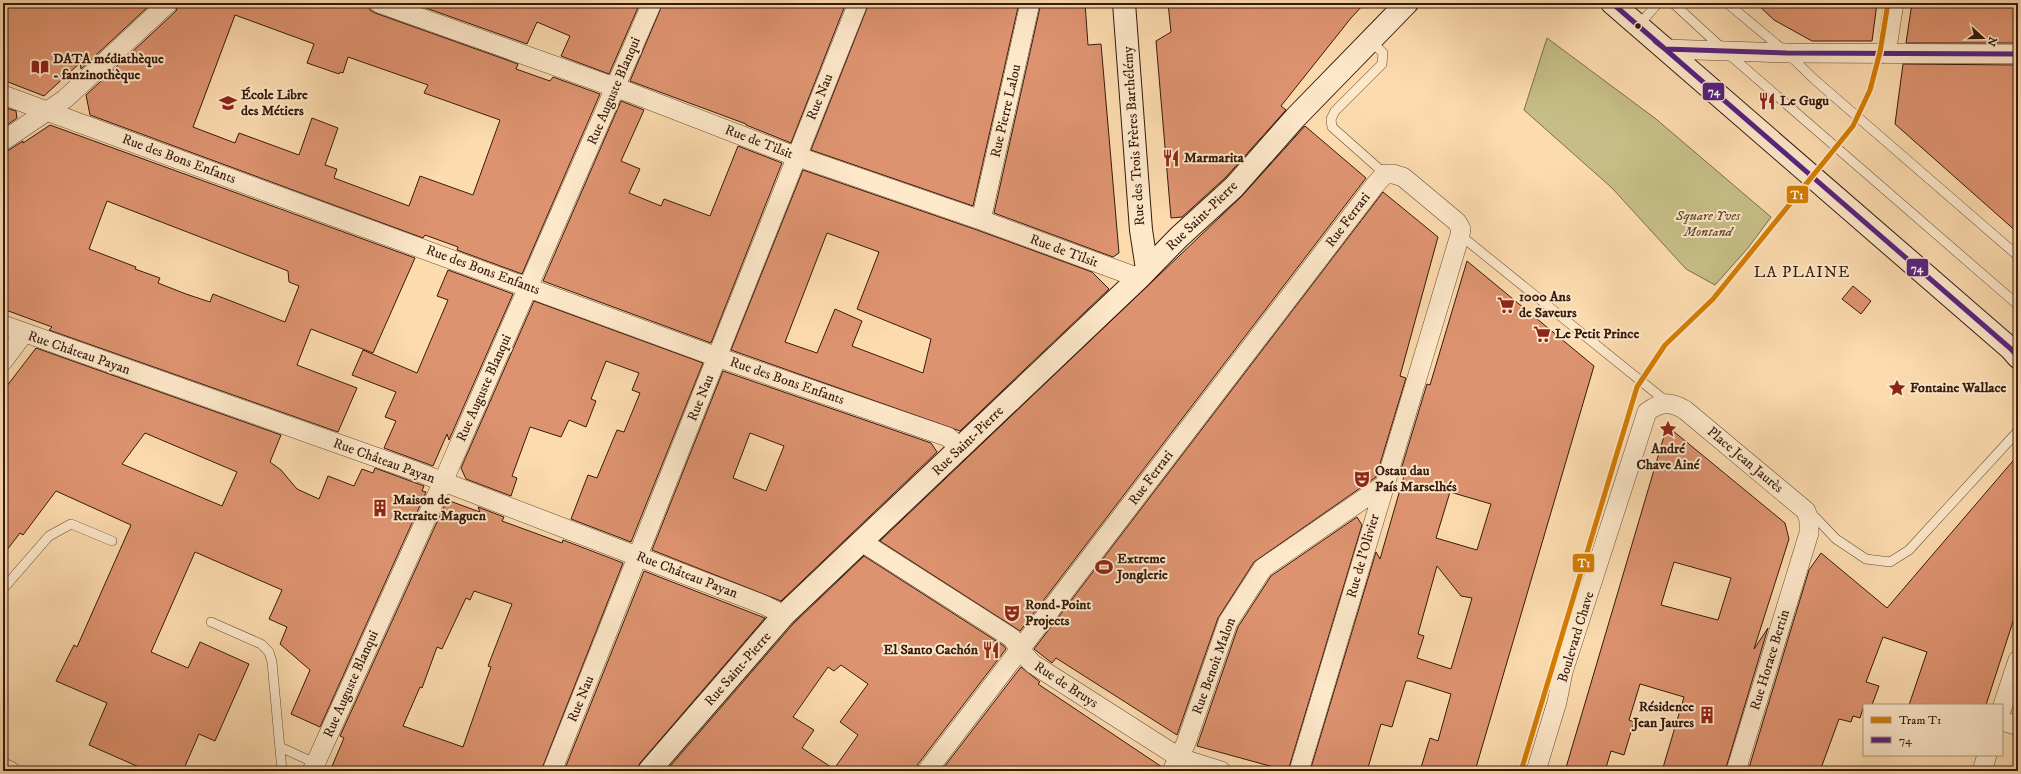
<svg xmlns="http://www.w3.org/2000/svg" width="2021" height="774" font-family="'IM FELL DW Pica',serif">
<rect width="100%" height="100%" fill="#fcdbae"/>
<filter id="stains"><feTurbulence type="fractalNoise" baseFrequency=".005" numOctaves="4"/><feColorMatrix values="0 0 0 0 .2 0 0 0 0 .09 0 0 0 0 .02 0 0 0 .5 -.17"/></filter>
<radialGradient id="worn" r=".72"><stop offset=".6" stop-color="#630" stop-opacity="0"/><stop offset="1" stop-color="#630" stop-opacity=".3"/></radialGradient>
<path fill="#c6be86" stroke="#7e6c49" d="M1547,38L1656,119L1771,217L1748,248L1715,285L1686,269L1612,188L1524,110Z"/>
<path fill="#de9370" stroke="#361a0c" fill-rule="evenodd" d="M3,3H152L81,69L80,63L44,96L3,80Z
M179,3H368L370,10L375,13L518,64L516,69L550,81L553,77L600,94L522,274L457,250L458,247L425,235L423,238L90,115L86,95L176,11ZM235,15L314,44L307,63L339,74L340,72L343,73L348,57L428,85L424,93L500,120L473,195L420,176L409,206L334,178L337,169L325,165L338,128L312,118L299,155L239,133L235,143L193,127Z
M412,3H640L609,74L561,56L570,36L537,22L527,44Z
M663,3H846L791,143L746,125V124L630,81Z
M869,3H1019L973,206L811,150Z
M1041,3H1085L1088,45L1101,44L1119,253L1113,257L994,213Z
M1168,3H1365L1351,18L1281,106L1286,110L1225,178L1182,217L1171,218L1156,41L1171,32Z
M1756,3H1877L1872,41H1812L1774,20Z
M1912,3H2018V43H1906Z
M1903,64L2018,65V233L1895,124Z
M621,101L644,110L621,161L640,169L629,193L661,206L664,199L710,216L738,146L782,163L711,343L543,281Z
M3,107L16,111L17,118L3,128Z
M50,125L415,258L373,353L311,329L297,365L357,388L338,432L49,330L52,327L3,309V152L9,150L23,141V143ZM107,201L288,271L289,282L299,286L285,322L213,294L210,302L186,294L158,283L160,278L135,269L136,267L89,249Z
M1305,126L1366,178L1020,631L880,541L1242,196Z
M803,170L977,230L1092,272L1109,289L960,431L731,350ZM827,233L879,252L857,309L931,339L923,373L852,346L862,321L835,309L817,353L785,342Z
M1383,192L1438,237L1400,376L1406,378L1376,477L1254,562L1218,618L1177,735L1056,658L1052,663L1034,649Z
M1467,261L1594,366L1475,771H1420L1430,738L1438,741L1451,694L1410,681H1406L1392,727L1381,724L1367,771H1310L1376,552L1380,559L1406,469L1400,473L1427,384L1430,385ZM1450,492L1491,504L1477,550L1436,538ZM1437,566L1461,596L1472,598L1451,669L1417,658L1424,636L1418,634Z
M448,270L513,294L449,440L447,434L433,466L384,448L396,421L385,417L396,392L352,375L363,350L417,373L448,300L437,296Z
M1853,286L1871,301L1861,314L1842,299Z
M534,301L703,363L631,542L571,519L588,475L597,478L617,430L624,432L640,393L632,390L639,373L606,361L591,399L596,401L586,427L569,420L561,437L530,427L512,476L517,478L511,496L466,479L461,468Z
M36,348L281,435L270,462L281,470L297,489L319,499L328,476L354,486L362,469L373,473L375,468L424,486L422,491L426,492L320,727L291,714L310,670L280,644L287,627L269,619L282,590L195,552L151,652L188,668L200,642L249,664L215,741L199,734L183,771H148L89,745L107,703L56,681L74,645L77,647L131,525L56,491L23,535L20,533L3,555V391ZM145,433L237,472L222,506L122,464Z
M723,371L931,443L937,452L781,601L652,550ZM750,433L784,446L766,491L733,478Z
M1667,426L1785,523L1789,539L1754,649L1768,628L1725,771H1662L1684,697L1640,684L1629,720L1634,722L1624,755L1611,751L1605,771H1565ZM1674,562L1731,578L1718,620L1661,605Z
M2018,455V606L1986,705H1909L1927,652L1883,637L1866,682L1879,686L1872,705H1864L1860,718L1853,716L1851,722L1839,719L1820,771H1748L1809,570L1821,553L1887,608Z
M447,500L480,512L478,507L504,517L502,521L562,543L563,540L623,563L541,771H330L344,738L340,736ZM474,591L512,604L488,666L491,667L463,747L403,726L420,687L422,688L437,647L442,649L466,598L470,600Z
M1357,517L1362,525L1288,771L1197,746L1238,627L1271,576Z
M864,556L1004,646L1006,649L918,764L916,771H666L793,624ZM841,665L868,684L840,722L858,735L834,769L802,748L814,730L793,717L828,667L834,671Z
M644,571L765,618L640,763L637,771H564Z
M1021,667L1040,682L1038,684L1162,767L1161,771H941Z"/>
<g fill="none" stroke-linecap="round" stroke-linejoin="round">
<g stroke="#684a34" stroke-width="10">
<path id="lane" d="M1673,3L1724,50L2018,305
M1727,3L1787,53L1815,80L2018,256
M1638,26L1658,3
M1371,41L1383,53L1382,64L1335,111L1331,119L1332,127L1385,174
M1460,235L1667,402
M1815,517L1836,539L1866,559L1890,562L1909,550L2018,431
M3,589L49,536L71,524L112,541
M211,622L261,644L269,652L272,662L282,771
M280,747L315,763"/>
</g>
<g stroke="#684a34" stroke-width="20">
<path id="street" d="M379,3L631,93L784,152L981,220L1139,278
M1665,49L1787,53L2018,54
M1886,54L1894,3
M3,95L717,357L948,437L961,449
M3,141L65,99L168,3
M981,220L1030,3
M3,325L418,472L764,605L784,615
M3,361L24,333
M862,542L1012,638L1019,649L1033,664L1180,758L1221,771
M2002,708L2018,660
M2002,721L2018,726
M3,768L10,771
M312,771L446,475L652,3
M552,771L858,3
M927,771L1375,185L1385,174H1393L1403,177L1457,222L1461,229L1460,235L1299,771
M1172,771L1186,743L1228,622L1263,568L1384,485
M1536,771L1557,702L1563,672L1647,412C1660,402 1670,401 1685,410L1806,511L1809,520V533L1736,771
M1982,771L1987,755"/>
</g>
<g stroke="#361a0c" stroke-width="24">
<path id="secondary" d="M1124,3L1141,230L1147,269
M1612,3L2011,349L2018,357
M649,771L784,615L1139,278L1179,237L1234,187L1295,118L1407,3"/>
</g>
<use href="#lane" stroke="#fde8ca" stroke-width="9"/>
<use href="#street" stroke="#fde8ca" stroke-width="19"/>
<use href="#secondary" stroke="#fde8ca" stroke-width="22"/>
<g stroke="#fde8ca" stroke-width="8">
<path id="bus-1" d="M1612,3L2011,349L2018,357
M1655,41L1665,49L1787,53L2018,54"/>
</g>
<use href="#bus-1" stroke="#572381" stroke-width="5"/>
<g stroke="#fde8ca" stroke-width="8">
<path id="tram-1" d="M1521,771L1637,387L1665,345L1713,299L1853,126L1870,90L1880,52L1888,3"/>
</g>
<use href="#tram-1" stroke="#d57d02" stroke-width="5"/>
</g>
<defs>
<g id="library-bare" transform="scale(1.38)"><path d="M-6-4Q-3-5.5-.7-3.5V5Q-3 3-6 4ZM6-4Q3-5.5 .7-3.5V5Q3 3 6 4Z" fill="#8f2418" stroke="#fde8ca" stroke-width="2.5" paint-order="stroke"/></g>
<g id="restaurant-bare" transform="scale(1.38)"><path d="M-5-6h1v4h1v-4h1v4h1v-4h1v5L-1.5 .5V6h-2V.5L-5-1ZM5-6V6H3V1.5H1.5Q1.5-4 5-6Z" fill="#8f2418" stroke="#fde8ca" stroke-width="2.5" paint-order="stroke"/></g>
<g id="school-bare" transform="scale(1.38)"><path d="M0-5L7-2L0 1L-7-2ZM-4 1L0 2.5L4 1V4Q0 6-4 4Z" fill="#8f2418" stroke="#fde8ca" stroke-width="2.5" paint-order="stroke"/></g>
<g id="supermarket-bare" transform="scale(1.38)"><path d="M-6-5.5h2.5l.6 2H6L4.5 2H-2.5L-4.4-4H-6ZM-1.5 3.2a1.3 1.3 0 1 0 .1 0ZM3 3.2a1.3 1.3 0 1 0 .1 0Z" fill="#8f2418" stroke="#fde8ca" stroke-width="2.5" paint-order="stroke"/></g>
<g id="sight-bare" transform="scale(1.38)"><path d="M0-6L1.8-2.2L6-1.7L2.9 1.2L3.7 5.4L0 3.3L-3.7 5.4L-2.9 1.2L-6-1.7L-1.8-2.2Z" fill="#8f2418" stroke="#fde8ca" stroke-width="2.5" paint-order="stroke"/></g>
<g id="theatre-bare" transform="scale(1.38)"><path d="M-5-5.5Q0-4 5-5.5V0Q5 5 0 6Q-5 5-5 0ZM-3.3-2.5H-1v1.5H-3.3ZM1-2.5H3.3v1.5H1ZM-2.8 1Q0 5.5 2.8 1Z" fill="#8f2418" stroke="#fde8ca" stroke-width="2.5" paint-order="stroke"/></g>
<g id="building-bare" transform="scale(1.38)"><path d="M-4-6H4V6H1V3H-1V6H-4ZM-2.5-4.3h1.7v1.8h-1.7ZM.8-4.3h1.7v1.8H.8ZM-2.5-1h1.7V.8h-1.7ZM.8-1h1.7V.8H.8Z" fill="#8f2418" stroke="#fde8ca" stroke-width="2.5" paint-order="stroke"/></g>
<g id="stadium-bare" transform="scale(1.38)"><path d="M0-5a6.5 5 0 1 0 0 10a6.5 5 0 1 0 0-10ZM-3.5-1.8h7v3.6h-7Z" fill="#8f2418" stroke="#fde8ca" stroke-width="2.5" paint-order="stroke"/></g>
</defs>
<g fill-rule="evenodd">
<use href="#library-bare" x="40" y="67"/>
<use href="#restaurant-bare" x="1767" y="101"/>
<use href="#school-bare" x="228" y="103"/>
<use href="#restaurant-bare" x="1171" y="158"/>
<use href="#supermarket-bare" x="1506" y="305"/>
<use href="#supermarket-bare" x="1542" y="334"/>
<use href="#sight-bare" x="1897" y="388"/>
<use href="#sight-bare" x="1668" y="429"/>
<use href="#theatre-bare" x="1362" y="479"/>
<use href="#building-bare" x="380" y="508"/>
<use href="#stadium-bare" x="1104" y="567"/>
<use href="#theatre-bare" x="1012" y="613"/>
<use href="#restaurant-bare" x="991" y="650"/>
<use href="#building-bare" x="1707" y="715"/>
</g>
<circle fill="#361a0c" stroke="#fde8ca" stroke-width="1.5" cx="1638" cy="26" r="3.5"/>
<g text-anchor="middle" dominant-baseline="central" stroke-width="4" stroke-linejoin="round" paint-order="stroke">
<g font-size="14" font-weight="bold" fill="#361a0c" stroke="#fde8ca" text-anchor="start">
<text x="53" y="59">DATA médiathèque<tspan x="53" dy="16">- fanzinothèque</tspan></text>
<text x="241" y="95">École Libre<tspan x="241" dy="16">des Métiers</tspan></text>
<text x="1780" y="101">Le Gugu</text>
<text x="1184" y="158">Marmarita</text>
<text x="1519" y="297">1000 Ans<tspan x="1519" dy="16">de Saveurs</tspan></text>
<text x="1555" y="334">Le Petit Prince</text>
<text x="1910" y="388">Fontaine Wallace</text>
<text x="1668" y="449" text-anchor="middle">André<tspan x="1668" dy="16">Chave Ainé</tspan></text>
<text x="1375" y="471">Ostau dau<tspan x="1375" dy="16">País Marselhés</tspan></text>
<text x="393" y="500">Maison de<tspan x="393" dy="16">Retraite Maguen</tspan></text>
<text x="1117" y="559">Extreme<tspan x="1117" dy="16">Jonglerie</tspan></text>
<text x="1025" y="605">Rond-Point<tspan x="1025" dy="16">Projects</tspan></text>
<text x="978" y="650" text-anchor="end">El Santo Cachón</text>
<text x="1694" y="707" text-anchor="end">Résidence<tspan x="1694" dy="16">Jean Jaures</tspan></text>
</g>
<g font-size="14" fill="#361a0c" stroke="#fde8ca">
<text transform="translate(614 91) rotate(-67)">Rue Auguste Blanqui</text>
<text transform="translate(820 97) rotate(-68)">Rue Nau</text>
<text transform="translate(1006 111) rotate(-77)">Rue Pierre Lalou</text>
<text transform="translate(1134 136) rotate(-94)">Rue des Trois Frères Barthélémy</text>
<text transform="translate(759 142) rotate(21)">Rue de Tilsit</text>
<text transform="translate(179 159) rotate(20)">Rue des Bons Enfants</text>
<text transform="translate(1202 216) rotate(-44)">Rue Saint-Pierre</text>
<text transform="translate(1348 220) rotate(-53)">Rue Ferrari</text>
<text transform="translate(1064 251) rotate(20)">Rue de Tilsit</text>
<text transform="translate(483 270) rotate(20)">Rue des Bons Enfants</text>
<text transform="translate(79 353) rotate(19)">Rue Château Payan</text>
<text transform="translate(787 381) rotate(19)">Rue des Bons Enfants</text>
<text transform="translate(484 388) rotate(-66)">Rue Auguste Blanqui</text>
<text transform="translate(701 398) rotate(-68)">Rue Nau</text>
<text transform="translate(968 441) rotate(-44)">Rue Saint-Pierre</text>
<text transform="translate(1745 460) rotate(40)">Place Jean Jaurès</text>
<text transform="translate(384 461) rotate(20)">Rue Château Payan</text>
<text transform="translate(1151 478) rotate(-53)">Rue Ferrari</text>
<text transform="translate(1363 556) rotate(-74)">Rue de l'Olivier</text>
<text transform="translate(687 575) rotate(21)">Rue Château Payan</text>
<text transform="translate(1576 637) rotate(-73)">Boulevard Chave</text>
<text transform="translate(1770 660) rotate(-73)">Rue Horace Bertin</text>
<text transform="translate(1214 666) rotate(-70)">Rue Benoît Malon</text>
<text transform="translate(738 669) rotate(-49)">Rue Saint-Pierre</text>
<text transform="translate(351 684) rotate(-66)">Rue Auguste Blanqui</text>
<text transform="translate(1066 685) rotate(33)">Rue de Bruys</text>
<text transform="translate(581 699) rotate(-68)">Rue Nau</text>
</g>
<g font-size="14" font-style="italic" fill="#614b31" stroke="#fde8ca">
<text x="1708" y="216">Square Yves<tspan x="1708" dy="16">Montand</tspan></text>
</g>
<g font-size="16" letter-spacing="1" fill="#361a0c" stroke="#fde8ca">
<text x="1802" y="272">LA PLAINE</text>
</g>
</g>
<g stroke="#fde8ca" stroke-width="1.5">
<rect x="1702" y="82" width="23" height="19" rx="4" fill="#572381"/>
<rect x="1786" y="185" width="23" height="19" rx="4" fill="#d57d02"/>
<rect x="1906" y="258" width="23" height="19" rx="4" fill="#572381"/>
<rect x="1572" y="553" width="23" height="20" rx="4" fill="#d57d02"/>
</g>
<g font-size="11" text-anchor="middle" font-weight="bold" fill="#fff">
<text x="1714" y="95">74</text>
<text x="1797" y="199">T1</text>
<text x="1917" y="272">74</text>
<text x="1584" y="567">T1</text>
</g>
<rect width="2021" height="774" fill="none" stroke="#fcdbae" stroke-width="16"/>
<rect x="4" y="4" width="2013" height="766" fill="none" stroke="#361a0c" stroke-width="2"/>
<rect x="8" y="8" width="2005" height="758" fill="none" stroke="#361a0c"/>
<rect x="1863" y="704" width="140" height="52" fill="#fde8ca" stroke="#ad967e"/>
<rect x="1871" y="717" width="20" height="6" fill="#d57d02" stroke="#ad967e"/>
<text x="1899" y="724" font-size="12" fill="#361a0c">Tram T1</text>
<rect x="1871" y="737" width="20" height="6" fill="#572381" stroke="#ad967e"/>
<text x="1899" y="744" font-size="12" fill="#361a0c">74</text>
<g transform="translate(1983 38) rotate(111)" stroke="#fde8ca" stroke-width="3" paint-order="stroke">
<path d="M0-3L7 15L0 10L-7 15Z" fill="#361a0c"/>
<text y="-6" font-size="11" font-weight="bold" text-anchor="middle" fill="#361a0c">N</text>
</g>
<rect width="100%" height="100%" filter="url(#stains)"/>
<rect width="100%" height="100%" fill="url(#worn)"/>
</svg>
